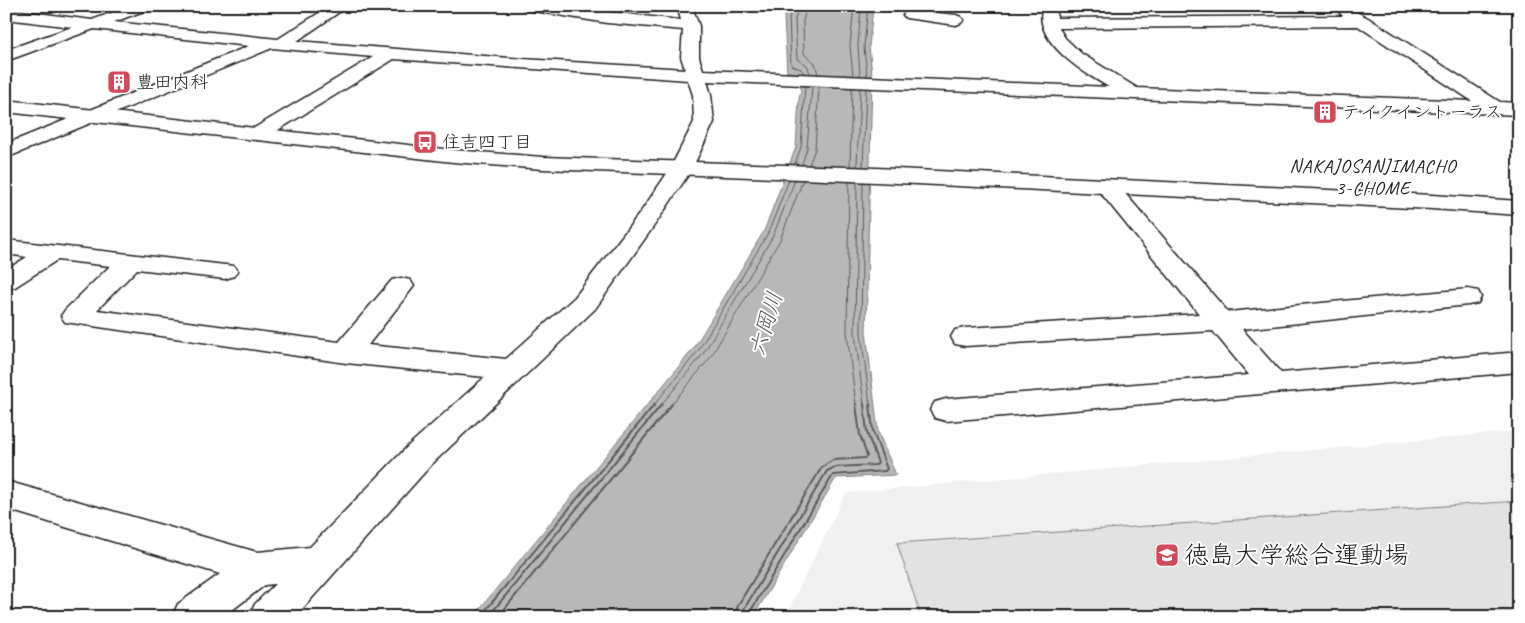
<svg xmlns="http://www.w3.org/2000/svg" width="1525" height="623" font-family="Caveat,'Klee One',sans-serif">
<rect width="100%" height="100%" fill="#fff"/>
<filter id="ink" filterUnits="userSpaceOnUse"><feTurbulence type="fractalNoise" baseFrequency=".02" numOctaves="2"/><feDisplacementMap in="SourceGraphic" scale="10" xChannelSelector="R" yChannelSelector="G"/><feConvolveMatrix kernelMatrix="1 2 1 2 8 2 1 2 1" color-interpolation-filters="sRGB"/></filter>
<g filter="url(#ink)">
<path fill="#f0f0f0" d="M1519,431V617H785L846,493Z"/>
<path fill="#e2e2e2" stroke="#7f7f7f" d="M1519,501V617H921L897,543Z"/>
<path fill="#b8b8b8" stroke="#7a7a7a" d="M789,6H873L869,47L872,74L866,332L878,432L896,475L836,478L753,617H473L694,348L764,231L796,147L799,99L801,90L799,73L787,72L784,16Z"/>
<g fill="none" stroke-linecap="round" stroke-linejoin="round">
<path stroke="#5a5a5a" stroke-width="1" d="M793,6L789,18L791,65L801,69L804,73
M799,6L795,19L797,59L807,65L810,73
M807,6L803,21L804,54L815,63L818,74
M853,75L850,46L854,6
M860,75L858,46L861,6
M867,76L864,47L868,6
M795,164L801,147L805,86
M802,164L807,148L812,87
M809,165L815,149L819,87
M850,166L852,88
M857,166L860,89
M863,166L866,89
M849,182L847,333L856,405
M857,182L855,333L864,405
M863,183L861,333L870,405
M654,405L698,351L768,233L789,180
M661,405L703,354L773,236L795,180
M671,405L710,358L780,240L803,180"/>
<path stroke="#5a5a5a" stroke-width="2" d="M480,617L655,404
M488,617L662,404
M498,617L672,404
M735,617L738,605L822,467L833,460L865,458L867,456L860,435L856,404
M742,617L744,609L827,471L836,467L876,465L878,463L867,433L864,404
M749,617L750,612L833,475L885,471L887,469L873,432L870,404"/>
<g stroke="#1c1c1c" stroke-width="3">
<path id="street" d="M129,6H151L149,9L114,22L278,39L330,6H348L297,41L523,59L685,69L681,57L683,30L607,23L528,10L523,9L521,6C574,6 628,15 681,20L677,6H692L699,26V57L703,70L1109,87C1084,73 1031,41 1043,6H1055L1057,18L1343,16L1339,12L1342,9L1347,7L1368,18L1500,102L1519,103V115L707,81L711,95L714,122L692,169L656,223L595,309L432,464L295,617H249L255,604L275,584L265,585L223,617H172L178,604L220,574L6,509V481L257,552L310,547L408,446L485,377L346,363L65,322L61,316L65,310L110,266L57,260L15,287L6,289V270L27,257L6,254V240L234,266L238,271L234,276L225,279L137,269L97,310L339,342L392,280L401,278L410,280L414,286L368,345L506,359L575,297L640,213L670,169L694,122L693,95L688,80L394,59L265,138L258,140L251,138L248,134L251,130L373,57L272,48L6,158V144L249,46L94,29L6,61V50L72,27L6,19V9L92,20ZM1358,26L1472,101L1137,88L1082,54L1065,38L1059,28Z
M911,10L956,15L961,17L964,20L961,23L956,25L906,18L903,15L906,12Z
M1107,180L1115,182L1228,312L1468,289L1478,291L1481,297L1478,303L1468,305L1242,329L1281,373L1519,352V372L946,421L935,418L930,410L935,402L946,399L1249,375L1213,331L965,346L955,344L951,337L955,330L965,328L1199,314L1096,187L1099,182Z"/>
</g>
<g stroke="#1c1c1c" stroke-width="3">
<path id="secondary" d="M6,100L453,150L543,157L876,168L1432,195L1519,201V215L1432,209L876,182L543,169L453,162L6,112Z"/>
</g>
<use href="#street" fill="#fff" fill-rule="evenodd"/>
<use href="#secondary" fill="#fff" fill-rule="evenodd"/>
</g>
</g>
<defs>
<g id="building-square" transform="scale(1.25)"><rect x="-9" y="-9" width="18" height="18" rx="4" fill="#d1495b" stroke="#fff"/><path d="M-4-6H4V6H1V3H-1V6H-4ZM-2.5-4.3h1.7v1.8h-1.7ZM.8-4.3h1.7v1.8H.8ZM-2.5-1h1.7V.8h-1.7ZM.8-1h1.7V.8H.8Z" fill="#fff"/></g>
<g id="bus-square" transform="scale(1.25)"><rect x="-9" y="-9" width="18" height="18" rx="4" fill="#d1495b" stroke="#fff"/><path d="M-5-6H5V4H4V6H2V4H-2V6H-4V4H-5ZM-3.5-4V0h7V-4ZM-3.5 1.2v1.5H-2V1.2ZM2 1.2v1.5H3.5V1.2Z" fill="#fff"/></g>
<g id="university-square" transform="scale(1.25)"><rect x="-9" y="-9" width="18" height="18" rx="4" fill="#d1495b" stroke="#fff"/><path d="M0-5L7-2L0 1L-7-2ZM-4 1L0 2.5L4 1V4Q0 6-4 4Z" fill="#fff"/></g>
</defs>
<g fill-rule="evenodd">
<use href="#building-square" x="119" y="82"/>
<use href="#building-square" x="1325" y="112"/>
<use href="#bus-square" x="425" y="142"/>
<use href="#university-square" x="1167" y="555"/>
</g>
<g text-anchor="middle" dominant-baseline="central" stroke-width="4" stroke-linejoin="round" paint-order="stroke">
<g font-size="18" fill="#1c1c1c" stroke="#fff" text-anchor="start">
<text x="136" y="82">豊田内科</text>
<text x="1342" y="112">テイクイントーラス</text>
<text x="442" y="142">住吉四丁目</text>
</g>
<g font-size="19" letter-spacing="1" fill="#1c1c1c" stroke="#fff">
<text x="1373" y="166">NAKAJOSANJIMACHO<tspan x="1373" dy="22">3-CHOME</tspan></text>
</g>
<g font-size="22" font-style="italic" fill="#5a5a5a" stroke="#fff">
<text transform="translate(766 324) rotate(-73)">六岡川</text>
</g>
<g font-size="25" fill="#1c1c1c" stroke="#fff" text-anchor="start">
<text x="1184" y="555">徳島大学総合運動場</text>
</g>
</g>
<rect width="1525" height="623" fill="none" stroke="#fff" stroke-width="25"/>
<rect x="12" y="12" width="1500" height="598" fill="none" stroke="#1c1c1c" stroke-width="2" filter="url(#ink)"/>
</svg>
